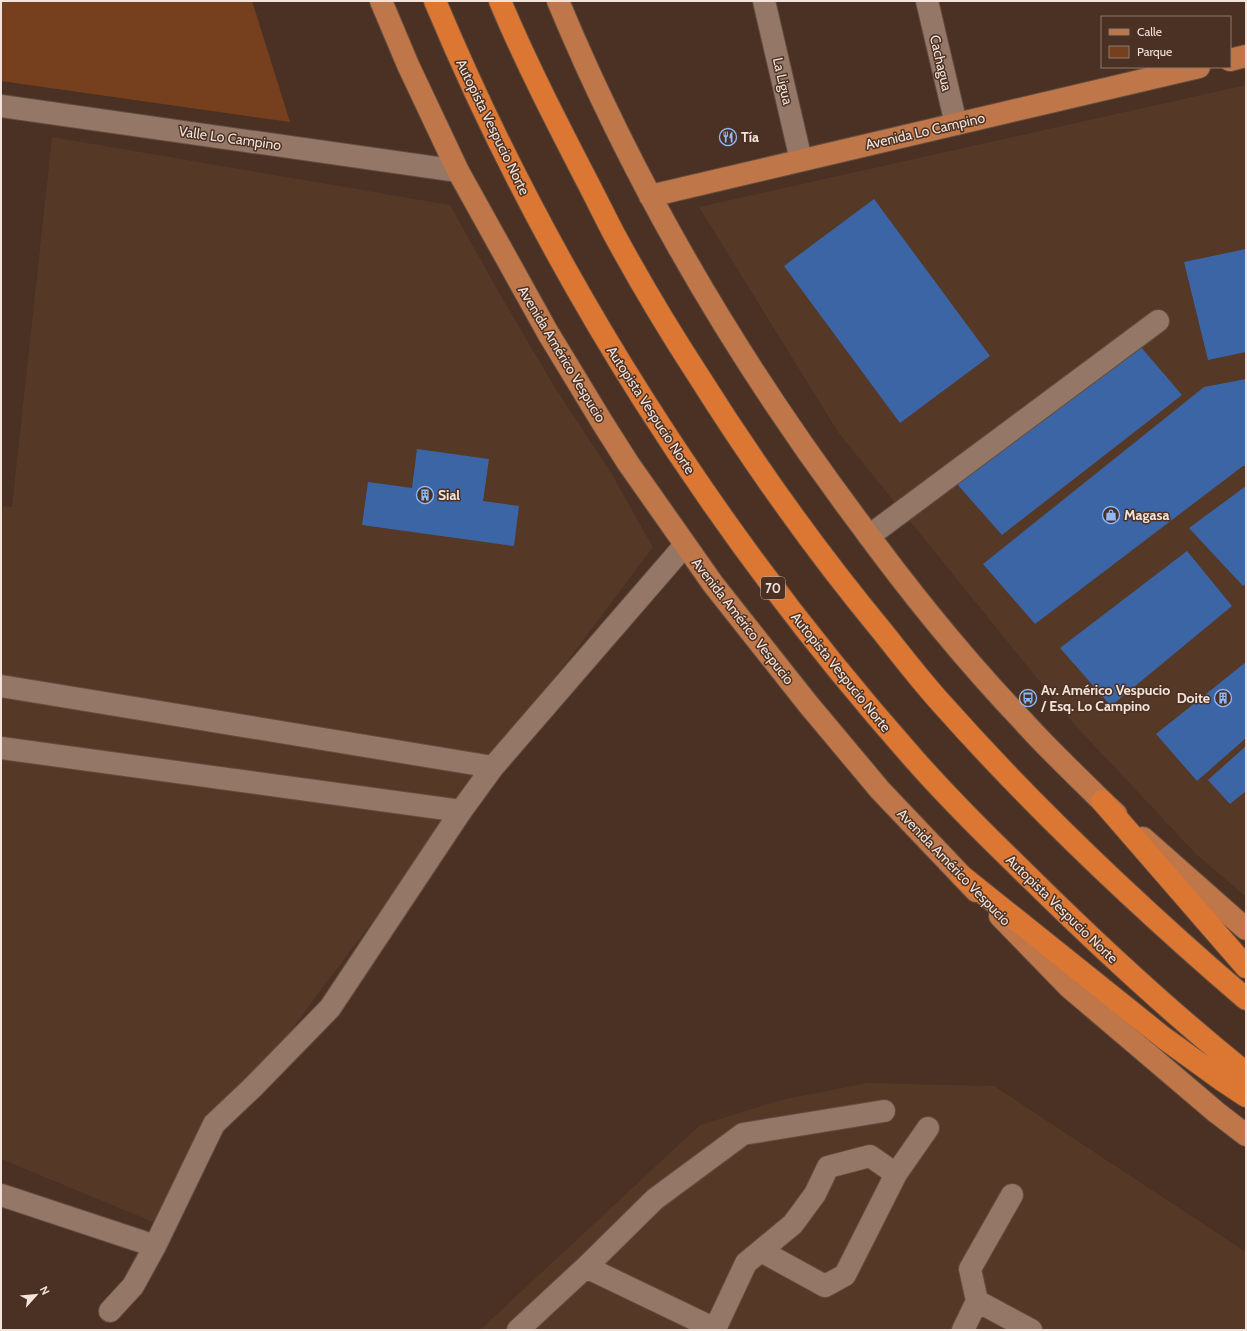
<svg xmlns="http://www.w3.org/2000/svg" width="1247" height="1331" font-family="Cabin,sans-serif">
<rect width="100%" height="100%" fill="#4a3123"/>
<path fill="#563826" d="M1246,85V897L1196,854L1074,724L838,432L699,207Z
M52,137L450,205L501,296L554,386L611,473L653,547L303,1014L158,1224L1,1159V506L12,507Z
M867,1083L994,1086L1246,1252V1330H480L700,1125L781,1100Z"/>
<path fill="#76401e" d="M1,1H252L290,122L1,81Z"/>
<path fill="#3c65a6" d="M874,199L990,356L900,423L784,266Z
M1246,249V352L1208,360L1184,262Z
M1140,346L1182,395L1002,535L957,484Z
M1246,379V466H1243L1035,624L983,564L1204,387Z
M417,449L489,459L483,501L519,506L514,546L362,525L368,482L412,488Z
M1246,486V584L1243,586L1189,528Z
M1187,551L1232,606L1111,706L1060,648Z
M1246,662V738L1197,781L1156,734Z
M1246,746V791L1230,804L1208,780Z"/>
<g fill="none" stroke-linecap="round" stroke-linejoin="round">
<g stroke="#624d40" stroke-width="24">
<path id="minor" d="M764,1L801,160
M927,1L956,124
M1,106L458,171
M869,536L1158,321
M1,686L493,767
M1,748L461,811
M1,1195L155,1246
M1012,1195L970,1269L977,1301L1031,1330
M761,1251L825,1286L845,1275L896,1174L928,1128
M586,1267L715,1329L746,1263L793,1224L815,1194L828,1167L870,1156L896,1174
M110,1311L133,1286L155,1246L214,1124L252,1088L330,1008L461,811L493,767L685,545
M518,1330L586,1267L655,1199L743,1134L884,1111
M963,1330L977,1301"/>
</g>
<g stroke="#624d40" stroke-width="24">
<path id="major" d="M381,1L408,65L458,171L548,333L602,422L628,463L713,584L808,704L880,790L976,891
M558,1C635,186 738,361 858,521C909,591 964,659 1023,721C1048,749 1076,775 1102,801L1116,814
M1230,60L1246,56
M650,196L1199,67
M1143,838L1246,929
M1000,916L1069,987L1216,1112L1246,1135"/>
</g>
<g stroke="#624d40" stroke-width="24">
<path id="highway" d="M435,1C551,278 715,534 914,759C952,802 992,841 1033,881C1101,948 1171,1013 1246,1073
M500,1C526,63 557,123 588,183C597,200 605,217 614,234C640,282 668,329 698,375C754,464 815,550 882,631C902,656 921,681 942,704C1036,810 1139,907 1246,999
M1102,801L1246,967
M963,877L1164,1038L1222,1080L1246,1096"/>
</g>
<use href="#minor" stroke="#947767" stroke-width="22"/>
<use href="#major" stroke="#bf7648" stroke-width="22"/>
<use href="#highway" stroke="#dc7633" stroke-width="22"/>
</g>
<defs>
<g id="restaurant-ring" transform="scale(0.9)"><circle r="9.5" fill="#4a3123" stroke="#8db9fc" stroke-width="1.5"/><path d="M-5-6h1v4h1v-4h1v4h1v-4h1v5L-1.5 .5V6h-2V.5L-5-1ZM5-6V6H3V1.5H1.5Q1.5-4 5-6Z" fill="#8db9fc"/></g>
<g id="building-ring" transform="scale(0.9)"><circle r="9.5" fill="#4a3123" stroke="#8db9fc" stroke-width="1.5"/><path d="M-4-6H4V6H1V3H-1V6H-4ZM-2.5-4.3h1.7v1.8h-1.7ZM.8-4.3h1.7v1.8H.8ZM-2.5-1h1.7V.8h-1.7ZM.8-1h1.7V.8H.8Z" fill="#8db9fc"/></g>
<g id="shop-ring" transform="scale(0.9)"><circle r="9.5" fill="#4a3123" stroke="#8db9fc" stroke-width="1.5"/><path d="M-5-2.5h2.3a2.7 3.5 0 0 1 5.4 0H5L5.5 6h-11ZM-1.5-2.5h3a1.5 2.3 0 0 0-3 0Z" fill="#8db9fc"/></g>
<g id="bus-ring" transform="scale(0.9)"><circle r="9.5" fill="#4a3123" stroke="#8db9fc" stroke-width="1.5"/><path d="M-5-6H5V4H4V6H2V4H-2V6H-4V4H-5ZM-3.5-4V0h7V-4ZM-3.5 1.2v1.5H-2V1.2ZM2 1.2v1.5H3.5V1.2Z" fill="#8db9fc"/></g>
</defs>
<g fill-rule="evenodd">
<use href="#restaurant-ring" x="728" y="137"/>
<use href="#building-ring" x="425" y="495"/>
<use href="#shop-ring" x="1111" y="515"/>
<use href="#bus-ring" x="1028" y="698"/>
<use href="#building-ring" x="1223" y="698"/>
</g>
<g text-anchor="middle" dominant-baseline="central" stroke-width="3" stroke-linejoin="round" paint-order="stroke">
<rect fill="#4a3123" stroke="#c0aea3" stroke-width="1" x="761" y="577" width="24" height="22" rx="3"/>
<g font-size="13" font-weight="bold" fill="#f3e3da">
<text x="773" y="588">70</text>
</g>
<g font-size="14" fill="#f3e3da" stroke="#4a3123">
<text transform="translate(941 63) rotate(77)">Cachagua</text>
<text transform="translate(783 81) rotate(77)">La Ligua</text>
<text transform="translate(493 127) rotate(64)">Autopista Vespucio Norte</text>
<text transform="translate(925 131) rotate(-13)">Avenida Lo Campino</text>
<text transform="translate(230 138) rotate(8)">Valle Lo Campino</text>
<text transform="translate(562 354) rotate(59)">Avenida Américo Vespucio</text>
<text transform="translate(651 410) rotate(57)">Autopista Vespucio Norte</text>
<text transform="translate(743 621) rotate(52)">Avenida Américo Vespucio</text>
<text transform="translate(841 672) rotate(51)">Autopista Vespucio Norte</text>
<text transform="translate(954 867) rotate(46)">Avenida Américo Vespucio</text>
<text transform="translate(1062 909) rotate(44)">Autopista Vespucio Norte</text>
</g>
<g font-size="14" font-weight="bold" fill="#f3e3da" stroke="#4a3123" text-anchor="start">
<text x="741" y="137">Tía</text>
<text x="438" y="495">Sial</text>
<text x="1124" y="515">Magasa</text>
<text x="1041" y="690">Av. Américo Vespucio<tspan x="1041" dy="16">/ Esq. Lo Campino</tspan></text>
<text x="1210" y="698" text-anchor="end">Doite</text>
</g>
</g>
<rect width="1247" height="1331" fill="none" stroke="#f3e3da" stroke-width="4"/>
<rect x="1101" y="16" width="130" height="52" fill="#4a3123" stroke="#8e786c"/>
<rect x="1109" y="29" width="20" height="6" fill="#bf7648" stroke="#8e786c"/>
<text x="1137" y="36" font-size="12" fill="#f3e3da">Calle</text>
<rect x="1109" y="46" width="20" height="12" fill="#76401e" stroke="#8e786c"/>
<text x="1137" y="56" font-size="12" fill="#f3e3da">Parque</text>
<g transform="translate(36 1295) rotate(63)" stroke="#4a3123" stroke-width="3" paint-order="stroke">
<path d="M0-3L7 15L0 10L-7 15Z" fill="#f3e3da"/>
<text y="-6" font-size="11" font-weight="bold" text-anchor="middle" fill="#f3e3da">N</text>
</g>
</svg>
